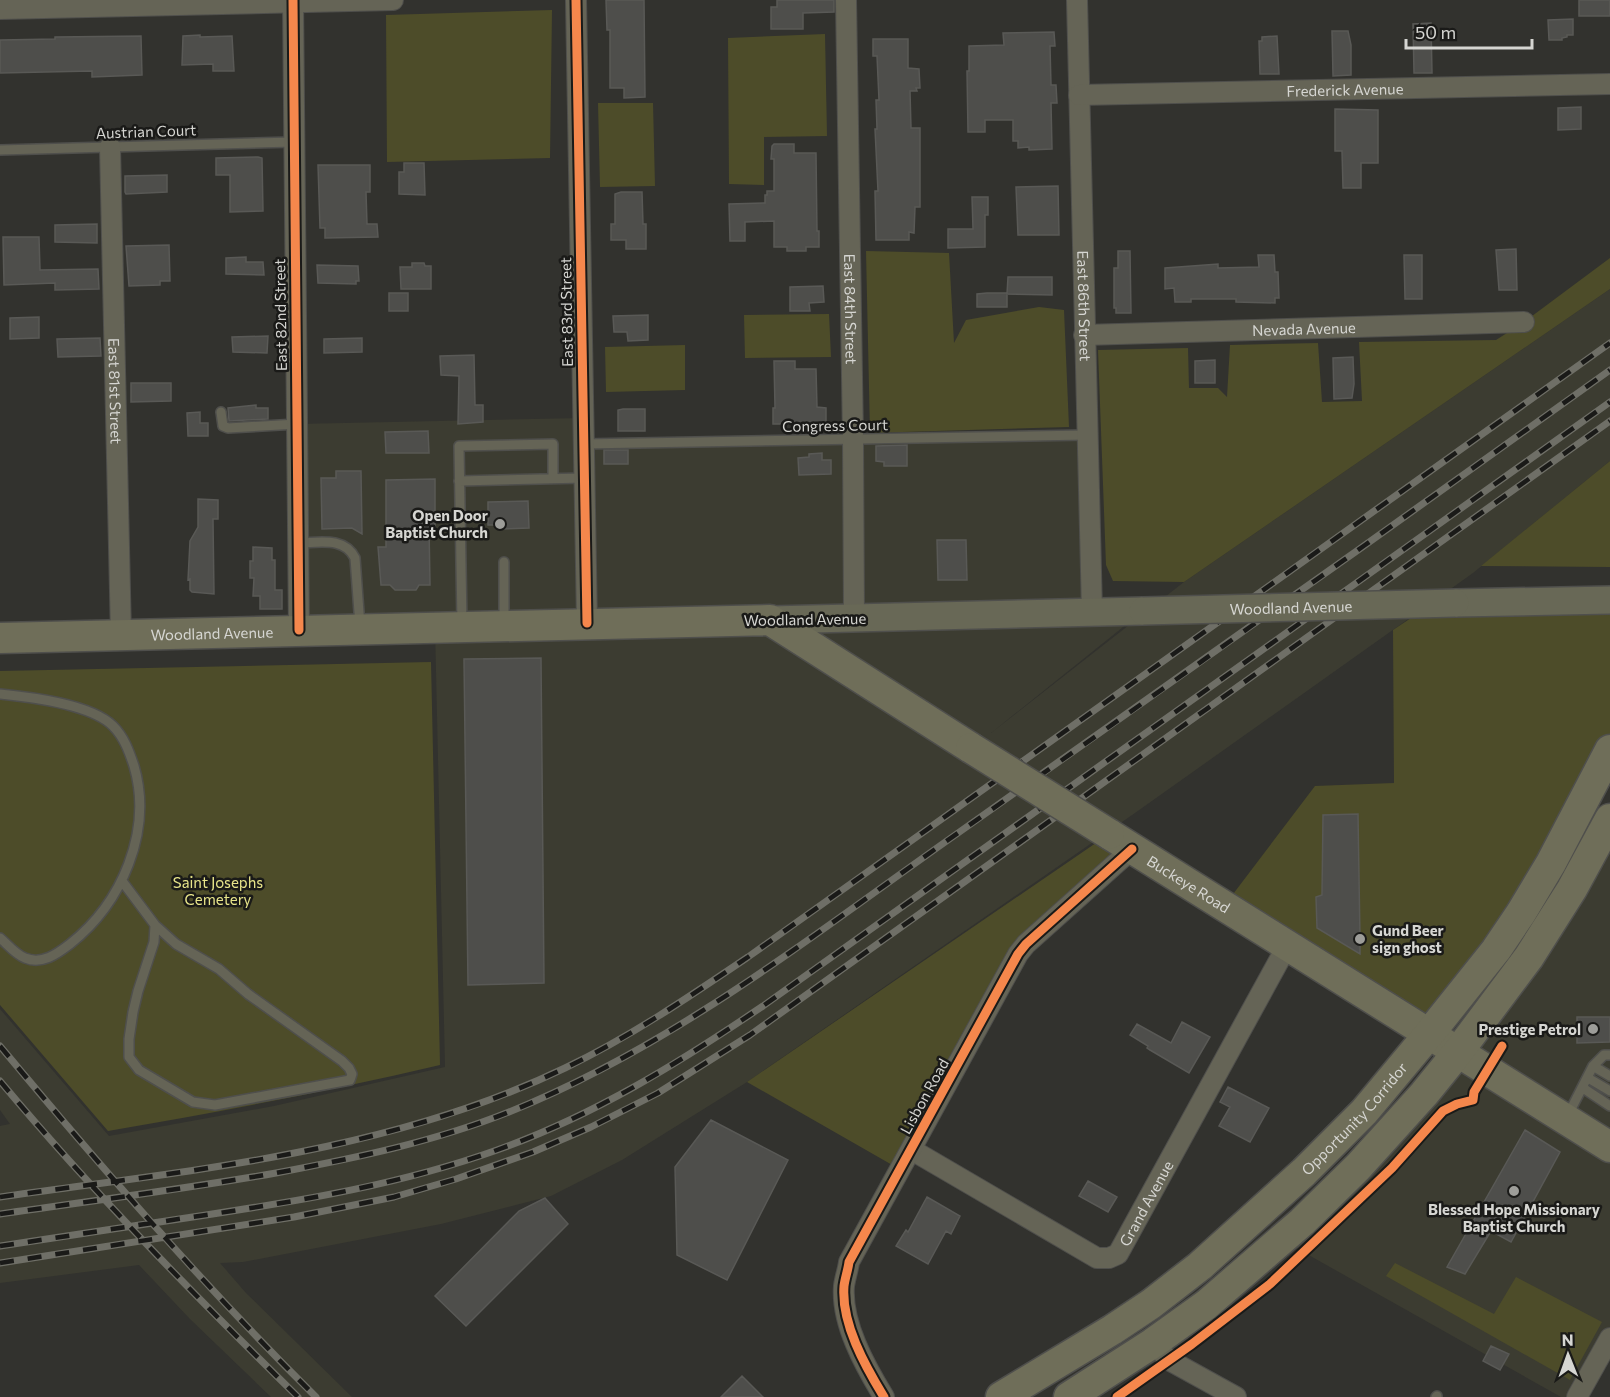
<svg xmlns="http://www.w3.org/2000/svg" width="1610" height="1397" font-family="Commissioner,sans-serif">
<rect width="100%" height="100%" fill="#32322e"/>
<path fill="#3c3c31" d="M1610,289V461L1473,573L1135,813L747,1082L622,1160L551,1196L441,1224L243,1262L220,1263L246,1293L352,1397H271L190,1319L139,1265L0,1283V1126L10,1124L0,1110V1009L109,1136L274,1106L445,1067L435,627L299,630L297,424L583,418V444L1086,435L1092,612L1143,611L991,733L1184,582Z
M1610,819V1338L1577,1397H1561L1282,1240L1391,1131Z"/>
<path fill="#4d4c29" d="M552,10L550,158L387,162L386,15Z
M825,34L827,136L764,137V185L729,184L728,38Z
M598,103H653L655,186L600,187Z
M866,251L949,253L954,343L966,320L1039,307L1064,310L1069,427L870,433Z
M1610,258V289L1184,582L1113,581L1106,565L1098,350L1188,348L1189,388H1218L1227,397L1230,345L1318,343L1322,402L1362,401L1359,342L1496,340L1524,322Z
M829,314L831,357L745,358L744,315Z
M685,345V390L606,392L605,347Z
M1610,461V567L1481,566Z
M1610,600V750L1429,1034L1224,906L1315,786L1394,783L1393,630L1432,604Z
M431,662L440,1065C329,1091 220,1112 108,1131L0,1005V671Z
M1109,834L1132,849L1026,944L901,1170L747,1082Z
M1395,1263L1494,1314L1516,1277L1602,1322L1570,1380L1386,1276Z"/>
<path fill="#4e4e4b" stroke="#595956" stroke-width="1.5" d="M606,0H644L645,97L624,98V88H610V30H607Z
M777,0H834V12L803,13V29H771V7H777Z
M1579,0H1610V16H1579Z
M1573,19V35H1567V37L1562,38V40H1549L1548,20Z
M1431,23L1432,73H1414L1413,24Z
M1332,31H1348L1351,45V75L1333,76Z
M1054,32L1055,46H1050L1051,85H1056L1057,103H1051L1052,149L1029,150V147L1018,148V141H1013V120H985V132H968L967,71H969V46L1004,45L1003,33Z
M200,35V37L232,36L234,71H213V64L182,65L183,36Z
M141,36L142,75L92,77V71L0,73V40L55,39V37Z
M1277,36L1279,74H1260L1259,41H1262V37Z
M873,39H908V68L919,69L920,88H916L917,91H910L911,128H920V207H915L914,233L909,232V240H876L875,191H878L875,129H877L876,100H879L877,56H873Z
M1581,107V129L1558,130V108Z
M1335,109L1378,110V163H1361V188H1343L1342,151H1335Z
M774,144H794V153H816L817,231H819V247H806V251H787V247H774V221L745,222V241H730L729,204L765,203V195H767V191H774V159H771L772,146Z
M258,157L262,158L263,211L230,212V175H216V158Z
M404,163H424L425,195L399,194V172H404Z
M318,165H370V192H366L367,224H377L378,237L325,238V228H320Z
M167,175V192L126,194L125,192V176Z
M1058,186L1059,235H1018L1016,187Z
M621,192H642L643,224H646V249H626V240H611V224H615V194Z
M972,197H988V215H985V247L948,248V229H973Z
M97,224V243L55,242V225Z
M3,237H39L40,270L98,269L99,289L55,290V283L4,285Z
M169,245L170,281H160V285L129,286L126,246Z
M1516,249L1517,290H1499L1496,250Z
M1118,251H1130L1131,313H1116V308H1114V268H1118Z
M1258,255H1274L1275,272H1278L1279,298H1275V303L1236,302V299H1191V302H1175L1174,288L1165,289V268L1218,264V268L1259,267Z
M1404,255H1422V299H1405Z
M246,257V262H263L264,275L226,274V258Z
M412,263H424L425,266H431V289H401L400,267H412Z
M317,265L358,266L359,281H356V284L318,283Z
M1008,277H1052V295L1007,294Z
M823,286L824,302L809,303L810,311H790V287Z
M389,293H408V311H389Z
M987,293H1007V307H977V294Z
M648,315V340L628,341L627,332H614L613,316Z
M39,317V338L10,339V318Z
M268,336L267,353L233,352L232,337Z
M100,338L101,356L58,357L57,339Z
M362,338V352L324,353V339Z
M474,355L475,405H483V422L458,424L459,376L441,375L440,356Z
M1353,357L1354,384L1352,398L1334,399L1333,358Z
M1215,360V383H1195V361Z
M774,361H795V369H816L817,407L826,408V424H773V408H775Z
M131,383H171V401L131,402Z
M256,405V408H268V419L229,421L228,408Z
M623,409H645V431H618V410Z
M200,412V423H208V436H188L187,413Z
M428,431L429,453H386L385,432Z
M907,445V466H884V462L876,461V446Z
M604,450H628V464H604Z
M822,453V460H831V474L799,475L798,458L809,457V454Z
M336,471H361L362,534L352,528L322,529L321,478H336Z
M435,479V526H429L430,585H419L416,590H395L390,585H381L378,547H386V480Z
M198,499L218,500V519H213L214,594L192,592L190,590V579L188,580L190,541L198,527Z
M528,501L529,528L499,529V525H488V502Z
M937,540H966L967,580H938Z
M253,547L272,548V560H275V590H282V609H260V596H253L254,578H250V561H253Z
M541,658L544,983L468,985L464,659Z
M1358,814L1360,939V954L1317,928L1316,897L1322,895L1323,815Z
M1577,1017H1610V1042L1577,1043Z
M1182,1022L1210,1037L1189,1073L1150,1050L1147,1048L1148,1046L1130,1035L1137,1024L1171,1043Z
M1228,1087L1269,1108L1250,1142L1219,1126L1230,1107L1220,1102Z
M711,1120L788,1160L727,1280L677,1255L675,1167Z
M1525,1130L1560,1152L1511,1242L1491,1231L1465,1274L1447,1267Z
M1088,1181L1117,1197L1108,1212L1079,1196Z
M927,1197L960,1216L951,1234L946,1231L928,1264L896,1246L906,1230L908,1232Z
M545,1198L568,1224L466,1326L435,1296L519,1211Z
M1491,1346L1509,1354L1500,1370L1483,1361Z
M742,1376L763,1397H721Z"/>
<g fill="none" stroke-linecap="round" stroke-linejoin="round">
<g stroke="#4f4f4c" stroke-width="12">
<path id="lane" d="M0,150L294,142
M221,412L223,426L228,428L297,424
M583,444L1086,435
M459,481L584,478
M298,543C318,543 344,536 355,558L360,626
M504,562V623
M462,624L459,446L553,444V478
M0,694C30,697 91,704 113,726C124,737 129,751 134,766C153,831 122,903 70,944C57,954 42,965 25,958C16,955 7,944 0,938
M122,881L155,925L154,942L138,991L133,1012L129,1039V1057L139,1070L193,1102L215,1105L350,1080L352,1074L349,1068L342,1061L248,994L219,969L176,944L155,925
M1593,1066L1610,1076
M1588,1078L1610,1091
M1583,1088L1610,1106
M1567,1117L1593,1066L1604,1055H1610
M1436,1397L1437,1396"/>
</g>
<g stroke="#4f4f4c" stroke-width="22">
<g id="street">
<path d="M293,0L299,630"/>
<path d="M576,0L587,623"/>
<path id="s1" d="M846,0L853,439L854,618"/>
<path id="s2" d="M1077,0L1092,612"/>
<path d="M0,9L393,0"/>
<path id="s3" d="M1079,95L1610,84"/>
<path id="s4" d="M110,147L121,636"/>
<path id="s5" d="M1084,335L1524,322"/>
<path id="s6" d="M912,1150L1097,1258H1109L1118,1254L1287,946"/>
<path d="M1153,1343L1169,1360L1236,1397"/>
<path d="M884,1397C865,1366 841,1323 844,1286C845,1278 848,1270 849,1262L1018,954L1026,944L1132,849"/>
<path d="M1577,1397L1610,1338"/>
</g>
</g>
<g stroke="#4f4f4c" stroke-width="30">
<path id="secondary" d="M1455,603L1610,600
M770,620L1143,611"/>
</g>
<g stroke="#4f4f4c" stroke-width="33">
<g id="primary">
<path id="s7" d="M0,638L770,620L971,748"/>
<path id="s8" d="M1109,834L1610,1147"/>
<path id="s9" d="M1001,1397L1112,1330L1151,1304L1200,1266L1304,1172L1364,1112L1429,1034L1496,950L1521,913L1551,863L1610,750"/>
<path d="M1069,1397L1153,1343L1206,1305L1302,1222L1358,1167L1424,1094L1458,1052L1529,957L1572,889L1610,819"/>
</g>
</g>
<use href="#lane" stroke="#656456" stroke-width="9"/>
<use href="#street" stroke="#656456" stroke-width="20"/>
<use href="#secondary" stroke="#686856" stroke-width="27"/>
<use href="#primary" stroke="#6f6e59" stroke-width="30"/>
<g stroke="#6f6f67" stroke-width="7">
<path id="rail" d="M0,1046C101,1167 204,1286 316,1397
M0,1081C93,1192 195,1296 298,1397
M0,1197C191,1170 389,1153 565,1068C630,1037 689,997 748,957L1610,343
M0,1214C92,1201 184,1189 276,1173C355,1158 434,1142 509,1112C674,1046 814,934 958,833C1177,680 1393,525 1610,370
M0,1246C69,1236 137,1225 206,1215C305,1200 402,1184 497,1150C593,1116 679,1063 763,1006L1610,402
M0,1263L294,1217L394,1197L456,1179L533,1152L591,1127L658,1093L750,1035L1610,421"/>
</g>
<use href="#rail" stroke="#1a1a18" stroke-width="4.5" stroke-dasharray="14" stroke-linecap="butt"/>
<g stroke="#4f4f4c" stroke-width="30" stroke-linecap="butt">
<g id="secondary-bridge">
<path id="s10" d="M1143,611L1455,603"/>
</g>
</g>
<g stroke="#4f4f4c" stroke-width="33" stroke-linecap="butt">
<path id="primary-bridge" d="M971,748L1109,834"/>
</g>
<use href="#secondary-bridge" stroke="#686856" stroke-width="27"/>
<use href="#primary-bridge" stroke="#6f6e59" stroke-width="30"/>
<g stroke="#1a1a18" stroke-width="13">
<path id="cycleway" d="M293,0L299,630
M576,0L587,623
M884,1397C865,1366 841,1323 844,1286C845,1278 848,1270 849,1262L1018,954L1026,944L1132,849
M1117,1397L1192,1344L1270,1284L1392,1168L1443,1111L1457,1104L1473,1100L1474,1092L1502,1046"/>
</g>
<use href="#cycleway" stroke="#f5874c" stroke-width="9"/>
</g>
<g fill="#9d9d99" stroke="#1a1a18" stroke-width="2">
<circle cx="500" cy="524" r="6"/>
<circle cx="1360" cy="939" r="6"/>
<circle cx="1593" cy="1029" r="6"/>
<circle cx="1514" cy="1191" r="6"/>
</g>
<g text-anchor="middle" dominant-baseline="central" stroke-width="5" stroke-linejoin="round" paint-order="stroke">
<g font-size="15" fill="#d6d6d2" stroke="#1a1a18">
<text stroke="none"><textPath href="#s3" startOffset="266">Frederick Avenue</textPath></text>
<text transform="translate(146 131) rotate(-2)">Austrian Court</text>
<text stroke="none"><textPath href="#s2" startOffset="306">East 86th Street</textPath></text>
<text stroke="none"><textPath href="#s1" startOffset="309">East 84th Street</textPath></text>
<text transform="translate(566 312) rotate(-91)">East 83rd Street</text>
<text transform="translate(280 315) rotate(-91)">East 82nd Street</text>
<text stroke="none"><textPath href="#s5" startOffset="220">Nevada Avenue</textPath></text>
<text stroke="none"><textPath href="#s4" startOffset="244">East 81st Street</textPath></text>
<text transform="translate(835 425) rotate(-1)">Congress Court</text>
<text stroke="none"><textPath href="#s10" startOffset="148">Woodland Avenue</textPath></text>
<text transform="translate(805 619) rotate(-1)">Woodland Avenue</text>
<text stroke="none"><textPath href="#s7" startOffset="212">Woodland Avenue</textPath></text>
<text stroke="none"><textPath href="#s8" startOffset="94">Buckeye Road</textPath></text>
<text transform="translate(924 1096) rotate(-61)">Lisbon Road</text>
<text stroke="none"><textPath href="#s9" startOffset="452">Opportunity Corridor</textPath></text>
<text stroke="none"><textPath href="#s6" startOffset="294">Grand Avenue</textPath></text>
</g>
<g font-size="15" font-weight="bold" fill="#d6d6d2" stroke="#1a1a18" text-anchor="end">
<text x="488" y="515">Open Door<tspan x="488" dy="17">Baptist Church</tspan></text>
<text x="1372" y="930" text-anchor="start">Gund Beer<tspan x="1372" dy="17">sign ghost</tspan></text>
<text x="1581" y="1029">Prestige Petrol</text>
<text x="1514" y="1209" text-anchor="middle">Blessed Hope Missionary<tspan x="1514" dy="17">Baptist Church</tspan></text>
</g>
<g font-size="15" fill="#e8e58a" stroke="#1a1a18">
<text x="218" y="882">Saint Josephs<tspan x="218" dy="17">Cemetery</tspan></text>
</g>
</g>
<g transform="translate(1568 1355) rotate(359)" stroke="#1a1a18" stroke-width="4.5" paint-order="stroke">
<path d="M0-4.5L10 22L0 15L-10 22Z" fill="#d6d6d2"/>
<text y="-9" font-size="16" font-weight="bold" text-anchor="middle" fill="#d6d6d2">N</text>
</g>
<path d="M1406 39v9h126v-9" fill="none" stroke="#d6d6d2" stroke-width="3"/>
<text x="1415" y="39" font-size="18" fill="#d6d6d2" stroke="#1a1a18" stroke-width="4.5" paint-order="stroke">50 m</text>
</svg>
